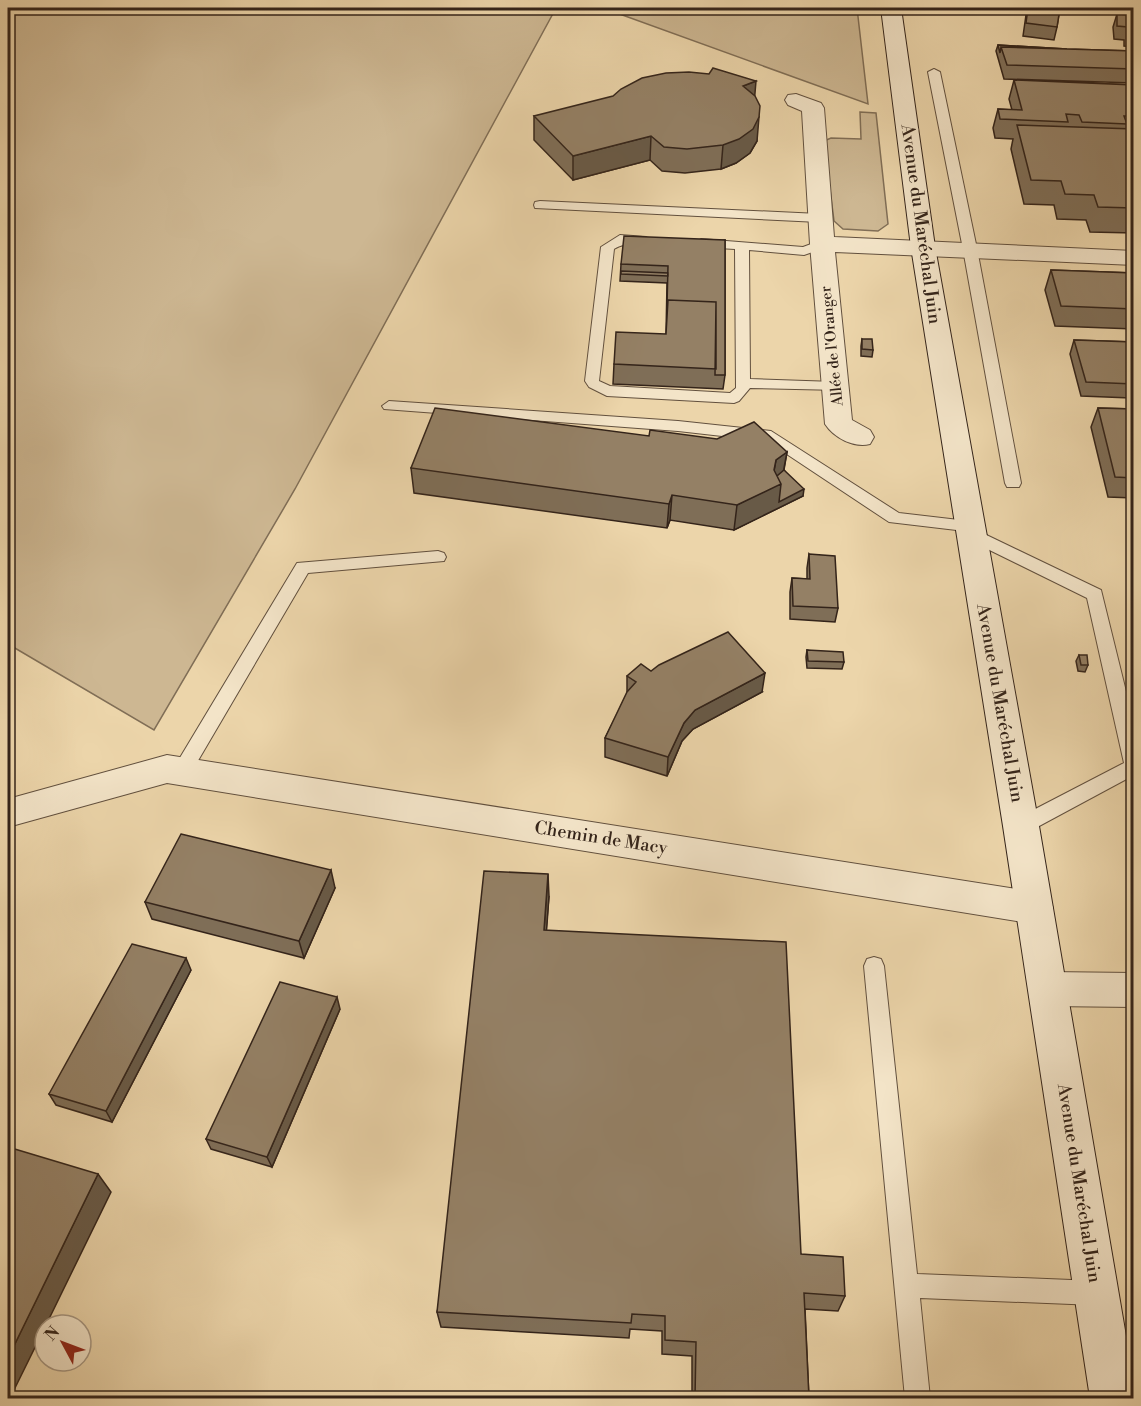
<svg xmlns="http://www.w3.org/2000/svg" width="1141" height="1406" font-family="'Libre Bodoni',serif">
<rect width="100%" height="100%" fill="#ecd5aa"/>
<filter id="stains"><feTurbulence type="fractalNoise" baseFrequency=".00333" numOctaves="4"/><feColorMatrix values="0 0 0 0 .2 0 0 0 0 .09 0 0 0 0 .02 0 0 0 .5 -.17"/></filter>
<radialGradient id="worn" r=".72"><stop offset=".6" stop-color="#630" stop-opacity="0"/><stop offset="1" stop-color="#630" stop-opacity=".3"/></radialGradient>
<path fill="#cdb792" stroke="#806e56" stroke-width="1.5" d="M8,8H556L295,489L154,730L8,644Z
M603,8H857L868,104Z
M860,112L876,113L888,224L878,231L843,229L834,221L824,141L831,138L861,139Z"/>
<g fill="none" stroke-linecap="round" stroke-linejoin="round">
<g stroke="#62503e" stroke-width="2">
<path id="service" d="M934,69L940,72L977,249L1021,483L1019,487H1007L1005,483L963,249L928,72Z
M540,201L819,214L826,218L819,222L535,208L534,205L535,202Z
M620,235L646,237L653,241C642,250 629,239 614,249L599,381L610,386L730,393L736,388L735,249L701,247L694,243L701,239L803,247L822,240L827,241L829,244L827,247L804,255L749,250L750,379L835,382L842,387L840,390L750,388L739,401L734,403L607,396L589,387L585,381L601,247Z
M389,401L678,421L771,431L899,513L976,522L978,526L976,530L1101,590L1134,724V775L1028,832L1021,834L1014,832L1011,826L1014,820L1124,763L1087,598L965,538L963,534L965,531L889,522L767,441L678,431L384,409L382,406Z
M438,551L444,553L446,557L444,561L308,573L189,776L182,779L175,776L173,771L175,766L297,563Z
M874,957L881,959L884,966L917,1274L1096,1281L1105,1284L1108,1293L1105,1302L1096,1305L920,1298L930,1398H905L864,966L867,959Z"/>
</g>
<g stroke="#62503e" stroke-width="2">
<path id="minor" d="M796,94L821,103L824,108L834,237L1134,251V265L835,252L852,420L870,430L874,437L870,444C854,448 834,438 825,424L810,244L802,111L788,105L785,100L788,95Z
M167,755L1035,892L1048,897L1053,908L1048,919L1035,924L167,783L8,827V799Z
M1048,972L1134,973V1007L1048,1006L1034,1001L1029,989L1034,977Z"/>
</g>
<g stroke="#34241a" stroke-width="2">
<path id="secondary" d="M881,8H901L935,247L1039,826L1134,1383V1398H1090L1003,826L911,247Z"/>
</g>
<use href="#service" fill="#f3e4c8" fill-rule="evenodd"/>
<use href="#minor" fill="#f3e4c8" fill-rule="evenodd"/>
<use href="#secondary" fill="#f3e4c8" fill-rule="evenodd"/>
</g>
<path fill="#7f6e57" stroke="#34241a" stroke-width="1.5" d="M1027,8H1060L1057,27L1054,40L1023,36Z
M1117,14L1134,15V47L1124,46V40L1114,39L1113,27Z
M998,45L1067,49L1134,51V83L1004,79L996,51Z
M1014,80L1134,85V233L1090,232L1086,220L1057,219L1054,205L1024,204L1011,149L1013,139L995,138L993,128L998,109L1012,110L1009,99Z
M754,96L757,141L750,153L736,163L721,169L685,173L662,171L650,160L573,180L534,140V116Z
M725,240V375L723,389L613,384L614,364L666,334L667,283L620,281L621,264Z
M1051,270L1134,273V329L1055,326L1045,290Z
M862,339L873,350L872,357L861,356V346Z
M1074,340L1134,342V403L1131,398L1081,396L1070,354Z
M1098,408L1134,409V498L1108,497L1091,427Z
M649,436L787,452L784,470L803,496L734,530L670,520L667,528L414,493L411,468Z
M809,554L838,608L835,622L790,619V592L792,578L807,579V568Z
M807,650L844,662L842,669L807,668L806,657Z
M1079,655L1088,665L1085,672L1078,671L1076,661Z
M651,671L762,692L693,729L682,741L667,776L605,757V738L627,694V676Z
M335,888L304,958L152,919L145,902Z
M549,896L546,931L801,1254L845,1296L838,1311L805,1309L809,1398H692V1356L662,1354V1331L630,1329L629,1338L441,1327L437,1312Z
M191,970L112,1122L56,1105L49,1094Z
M340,1009L272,1167L211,1149L206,1139Z"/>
<path fill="#685a47" stroke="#34241a" stroke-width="1.5" d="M756,81L754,105L743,86Z
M759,117L757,141L750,153L736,163L721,169L723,145Z
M651,136L650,160L573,180V156Z
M787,452L781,484L804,489L803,496L734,530L737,505L771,488L776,460Z
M672,495L670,520L667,528L669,504Z
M765,673L762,692L693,729L682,741L667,776L668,757L684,723L695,710Z
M331,870L335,888L304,958L299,941Z
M548,874L549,896L545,952L544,930Z
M186,958L191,970L112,1122L106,1111Z
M337,997L340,1009L272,1167L267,1157Z
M98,1174L111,1192L46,1325H45V1327L10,1398H8V1358Z"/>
<path fill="#948065" stroke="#34241a" stroke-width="1.5" d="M1028,8H1060L1057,27L1026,23Z
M1117,14L1134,15V33H1128V27L1117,26Z
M998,45L1067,49L1001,47L1000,53Z
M1001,47L1134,51V69L1007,65Z
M713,68L756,81L743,86L755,96L760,106L759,117L753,129L739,139L723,145L687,149L664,147L651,136L573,156L534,116L613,96L621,89L642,78L666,73L689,72L709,74Z
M1014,80L1134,85V116H1124L1127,124L1082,122L1079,115L1066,114L1068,122L1000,119L998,109L1022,110Z
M1017,125L1134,129V208L1098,207L1094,195L1065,194L1061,181L1031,180Z
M624,236L725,240V375H715L716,302L668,300L667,306L668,266L621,264Z
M1051,270L1134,273V309L1061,306Z
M621,271L668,273V276L621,274Z
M668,300L716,302V369L614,364L616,332L666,334Z
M862,339H872L873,350L862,349Z
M1074,340L1134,342V384L1086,382Z
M435,408L649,436L650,430L717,439L754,422L787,452L776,460L774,470L781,484L737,505L672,495L669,504L411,468Z
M1098,408L1134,409V478L1115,477Z
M784,470L804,489L779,502L781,484L777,476Z
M809,554L835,556L838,608L793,606L792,578L810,579Z
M728,632L765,673L695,710L684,723L668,757L605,738L627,692L636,682L627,676L641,664L651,671L659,665Z
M807,650L843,652L844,662L808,661Z
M1079,655H1087L1088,665H1081Z
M181,834L331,870L299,941L145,902Z
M484,871L548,874L544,930L786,942L801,1254L843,1257L845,1296L804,1293L809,1398H695L696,1342L665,1340V1316L632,1314L631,1323L437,1312Z
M132,944L186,958L106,1111L49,1094Z
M280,982L337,997L267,1157L206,1139Z
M8,1147L98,1174L8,1358Z"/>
<g text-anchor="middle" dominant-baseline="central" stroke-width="4.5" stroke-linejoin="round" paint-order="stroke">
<g font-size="15" fill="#34241a" stroke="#f3e4c8">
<text transform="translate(832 346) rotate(-96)">Allée de l'Oranger</text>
</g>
<g font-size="18" fill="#34241a" stroke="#f3e4c8">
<text transform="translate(921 224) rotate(82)">Avenue du Maréchal Juin</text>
<text transform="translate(1000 703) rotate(80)">Avenue du Maréchal Juin</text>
<text transform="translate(601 838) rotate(9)">Chemin de Macy</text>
<text transform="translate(1079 1183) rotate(81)">Avenue du Maréchal Juin</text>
</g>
</g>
<rect width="1141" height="1406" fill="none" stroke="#ecd5aa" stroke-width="30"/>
<rect x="9" y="9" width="1123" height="1388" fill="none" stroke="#34241a" stroke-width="3"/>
<rect x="15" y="15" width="1111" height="1376" fill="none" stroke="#34241a" stroke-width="1.5"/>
<g transform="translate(63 1343) rotate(311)"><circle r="28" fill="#f3e4c8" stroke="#a79782" stroke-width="1.5"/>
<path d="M0-4.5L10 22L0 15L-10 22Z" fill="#8f2418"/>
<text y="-9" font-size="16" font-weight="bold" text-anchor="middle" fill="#34241a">N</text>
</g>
<rect width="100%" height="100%" filter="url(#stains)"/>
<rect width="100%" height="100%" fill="url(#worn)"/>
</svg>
